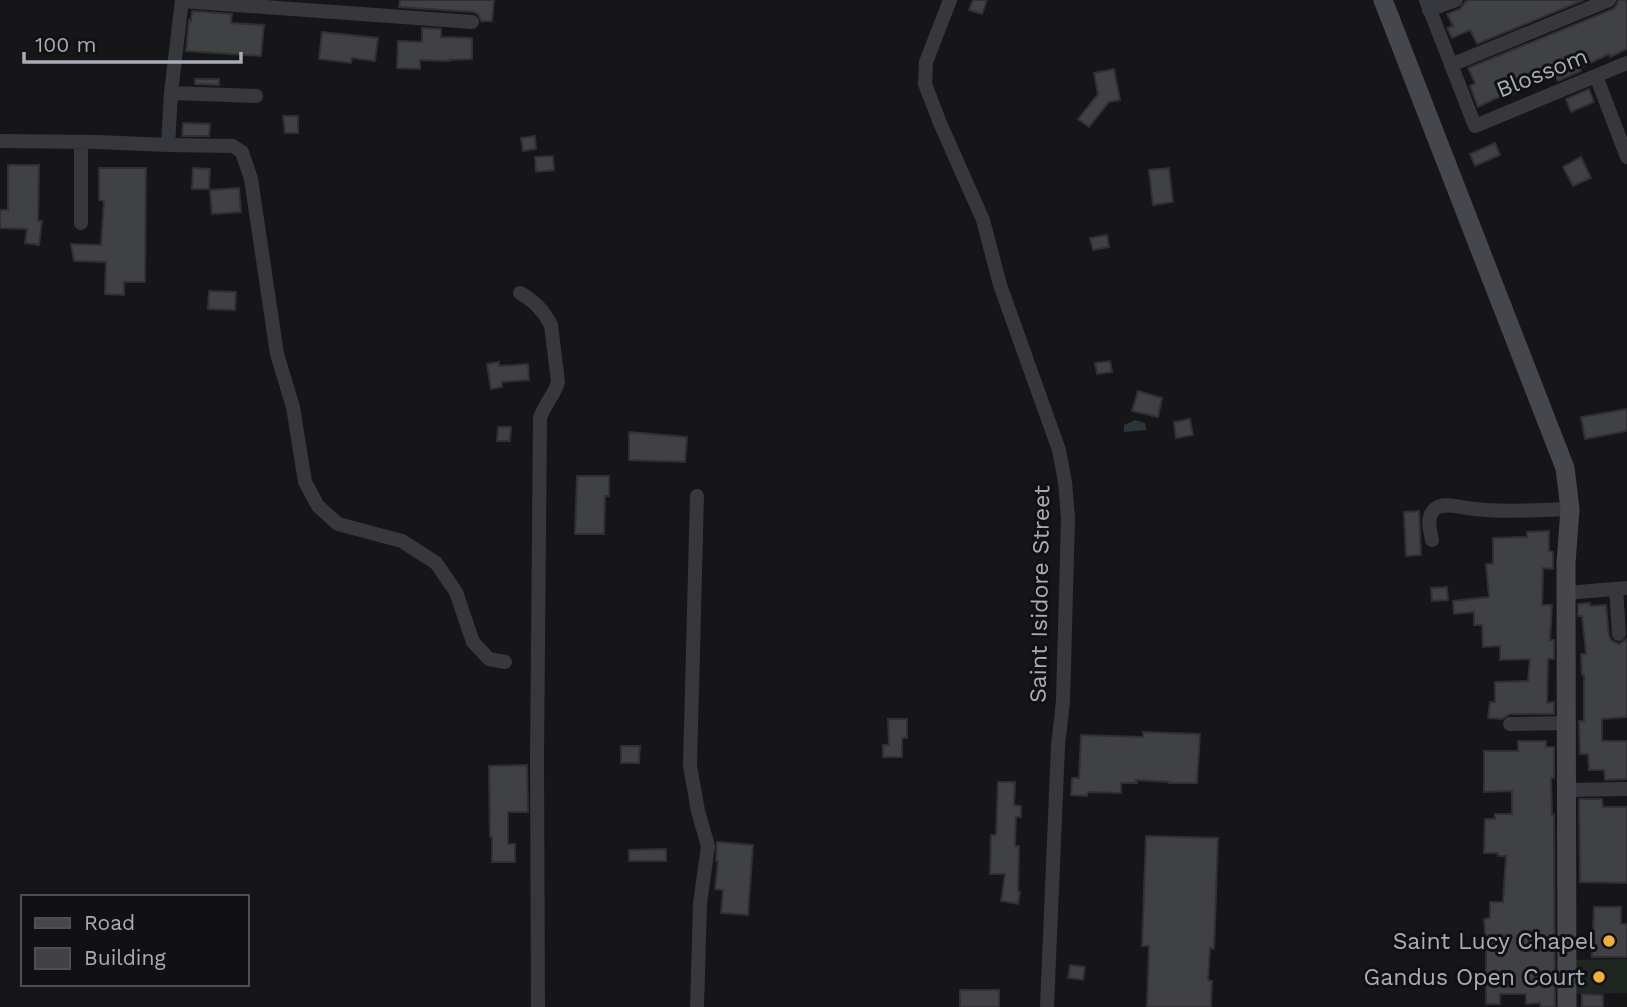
<svg xmlns="http://www.w3.org/2000/svg" width="1627" height="1007" font-family="'Work Sans',sans-serif">
<rect width="100%" height="100%" fill="#161618"/>
<path fill="#1e261f" d="M1627,959V993L1571,994V960Z"/>
<path fill="#2c353c" d="M1135,420L1145,423L1146,430L1124,432V425Z"/>
<path fill="#404145" stroke="#303034" stroke-width="2" d="M400,0H494L492,21H481L478,14L473,12L399,7Z
M973,0H987L982,14L969,10Z
M1469,0H1584L1477,44L1470,30L1452,38L1447,28L1453,26L1447,14L1460,9L1465,2Z
M1618,0H1627V49L1610,57L1609,54L1580,68L1581,71L1558,81L1554,74L1512,95L1510,92L1478,107L1470,86L1475,83L1468,68L1613,9L1617,5Z
M192,11L232,14L231,23L264,25L261,56L186,51L189,20L191,21Z
M422,28L441,29V37L472,38V59L449,60V61L420,60V69L397,68L398,41L422,42Z
M322,32L378,38L375,61L352,58L351,63L319,59Z
M1114,69L1120,100L1109,102L1089,127L1078,119L1098,94L1094,73Z
M195,79H219V85L195,84Z
M1589,89L1594,102L1571,112L1566,99Z
M283,116H298V133H285Z
M183,123L210,124L209,136H182Z
M535,136L536,149L523,151L521,138Z
M1495,143L1500,155L1475,166L1470,154Z
M553,156L554,170L536,172L535,157Z
M1581,157L1591,178L1573,186L1563,167Z
M8,165H39L38,221H42L39,245L25,243L27,229L0,228V210H8Z
M99,168H146L145,282H124V295L105,294L106,262L74,261L71,244L101,245L104,201L99,200Z
M193,168L210,169L209,189H192Z
M1169,168L1173,202L1153,205L1149,170Z
M239,188L241,212L212,214L210,190Z
M1107,235L1109,247L1093,250L1090,238Z
M209,291L236,292L235,310L208,309Z
M1110,361L1112,372L1097,374L1095,363Z
M499,362V366L528,364L529,380L502,382V387L491,389L487,364Z
M1138,391L1162,398L1158,417L1132,411Z
M1627,409V431L1585,439L1581,417Z
M1190,419L1193,435L1176,438L1174,422Z
M498,427H511L510,441H497Z
M629,432L687,437L685,462L629,460Z
M577,476H609V496H605L604,534H575Z
M1419,511L1421,555L1406,556L1404,512Z
M1549,531V551L1553,552V569L1543,568L1542,605H1552L1550,640H1554V659H1548L1547,703L1554,702V714H1510L1502,719L1488,718L1490,702H1495V682L1528,681L1530,659L1500,660V646L1483,647L1482,625H1474V612L1454,614L1453,601L1489,597L1486,564H1493V538L1527,537V532Z
M1447,587L1448,600L1432,601L1431,588Z
M1590,603V606L1606,605L1609,635L1611,640L1619,644L1627,639V717L1602,719V741H1627V779L1605,780L1604,770H1589L1588,754H1580L1579,721H1584V675H1582L1581,654H1586L1582,616H1578V604Z
M888,719H907V738H902V757H883V745H889Z
M1143,732L1200,734L1197,783H1169V782L1136,780L1137,783H1121V793L1088,792L1087,796L1071,795L1072,778H1079L1081,735L1143,737Z
M1518,741H1546V747H1554V778H1551L1552,815H1554L1555,1007H1540V1003L1526,1004V994H1500V1004H1486V945L1484,919L1490,918V902H1503L1506,856H1498V853H1484L1485,819H1495V814H1512V791L1484,792V751H1518Z
M621,746H640L639,763H621Z
M527,765L528,812H508V844H515V862H492V837H490L489,766Z
M998,782H1015L1014,805L1021,806V817H1016L1015,846H1019L1018,891L1020,892L1018,904L1001,901L1005,874H990L991,835H996Z
M1579,799H1602L1603,807H1627V883L1580,882Z
M1146,836L1218,838L1214,949L1210,948L1208,980L1212,981L1211,1007H1147L1149,946H1142Z
M717,842L753,845L748,915L721,913L723,890L715,889L718,861H716Z
M666,849V861H629V850Z
M1594,907H1621V924H1627V957H1592Z
M1070,965L1085,967L1083,980L1068,978Z
M960,990H999V1007H960Z
M1582,994L1603,995V1007H1582Z"/>
<g fill="none" stroke-linecap="round" stroke-linejoin="round">
<path stroke="#37383d" stroke-width="14" d="M950,0L926,62L925,84L940,123L983,220L1000,285L1059,450L1065,482L1068,518L1063,701L1058,746L1047,1007
M1426,0L1475,126L1627,63
M182,1L472,22
M1429,10L1456,0
M1451,65L1609,0
M1596,76L1627,157
M171,93L256,96
M0,141L97,142L168,145L171,93L182,0
M168,145L233,146L242,152L251,179L277,354L293,407L305,482L318,506L338,524L402,541L436,563L456,592L473,642L489,659L505,662
M81,223V142
M520,293C533,300 544,311 551,325L558,382C554,396 545,403 540,418L537,757L538,1007
M697,496L690,766L698,811L708,846L700,904L697,1007
M1432,540C1430,530 1426,516 1435,509C1443,502 1458,507 1467,508C1501,513 1536,510 1570,509
M1616,589L1619,634
M1566,593L1627,588
M1510,724L1566,723
M1566,790L1627,789"/>
<path stroke="#45474d" stroke-width="19" d="M1383,0L1565,468L1570,509L1566,563V593L1567,1007"/>
</g>
<g fill="#f2b134" stroke="#111113" stroke-width="2.5">
<circle cx="1609" cy="941" r="7"/>
<circle cx="1599" cy="977" r="7"/>
</g>
<g text-anchor="middle" dominant-baseline="central" stroke-width="6" stroke-linejoin="round" paint-order="stroke">
<g font-size="23" fill="#a8adb8" stroke="#111113">
<text transform="translate(1542 73) rotate(-22)">Blossom</text>
<text transform="translate(1040 594) rotate(-89)">Saint Isidore Street</text>
</g>
<g font-size="23" fill="#a8adb8" stroke="#111113" text-anchor="end">
<text x="1595" y="941">Saint Lucy Chapel</text>
<text x="1585" y="977">Gandus Open Court</text>
</g>
</g>
<rect x="21" y="895" width="228" height="91" fill="#111113" stroke="#4d4f55" stroke-width="2"/>
<rect x="35" y="918" width="35" height="10" fill="#45474d" stroke="#4d4f55" stroke-width="2"/>
<text x="84" y="930" font-size="21" fill="#a8adb8">Road</text>
<rect x="35" y="948" width="35" height="21" fill="#404145" stroke="#4d4f55" stroke-width="2"/>
<text x="84" y="965" font-size="21" fill="#a8adb8">Building</text>
<path d="M24 52v10h217v-10" fill="none" stroke="#a8adb8" stroke-width="3.5"/>
<text x="35" y="52" font-size="21" fill="#a8adb8" stroke="#111113" stroke-width="5" paint-order="stroke">100 m</text>
</svg>
